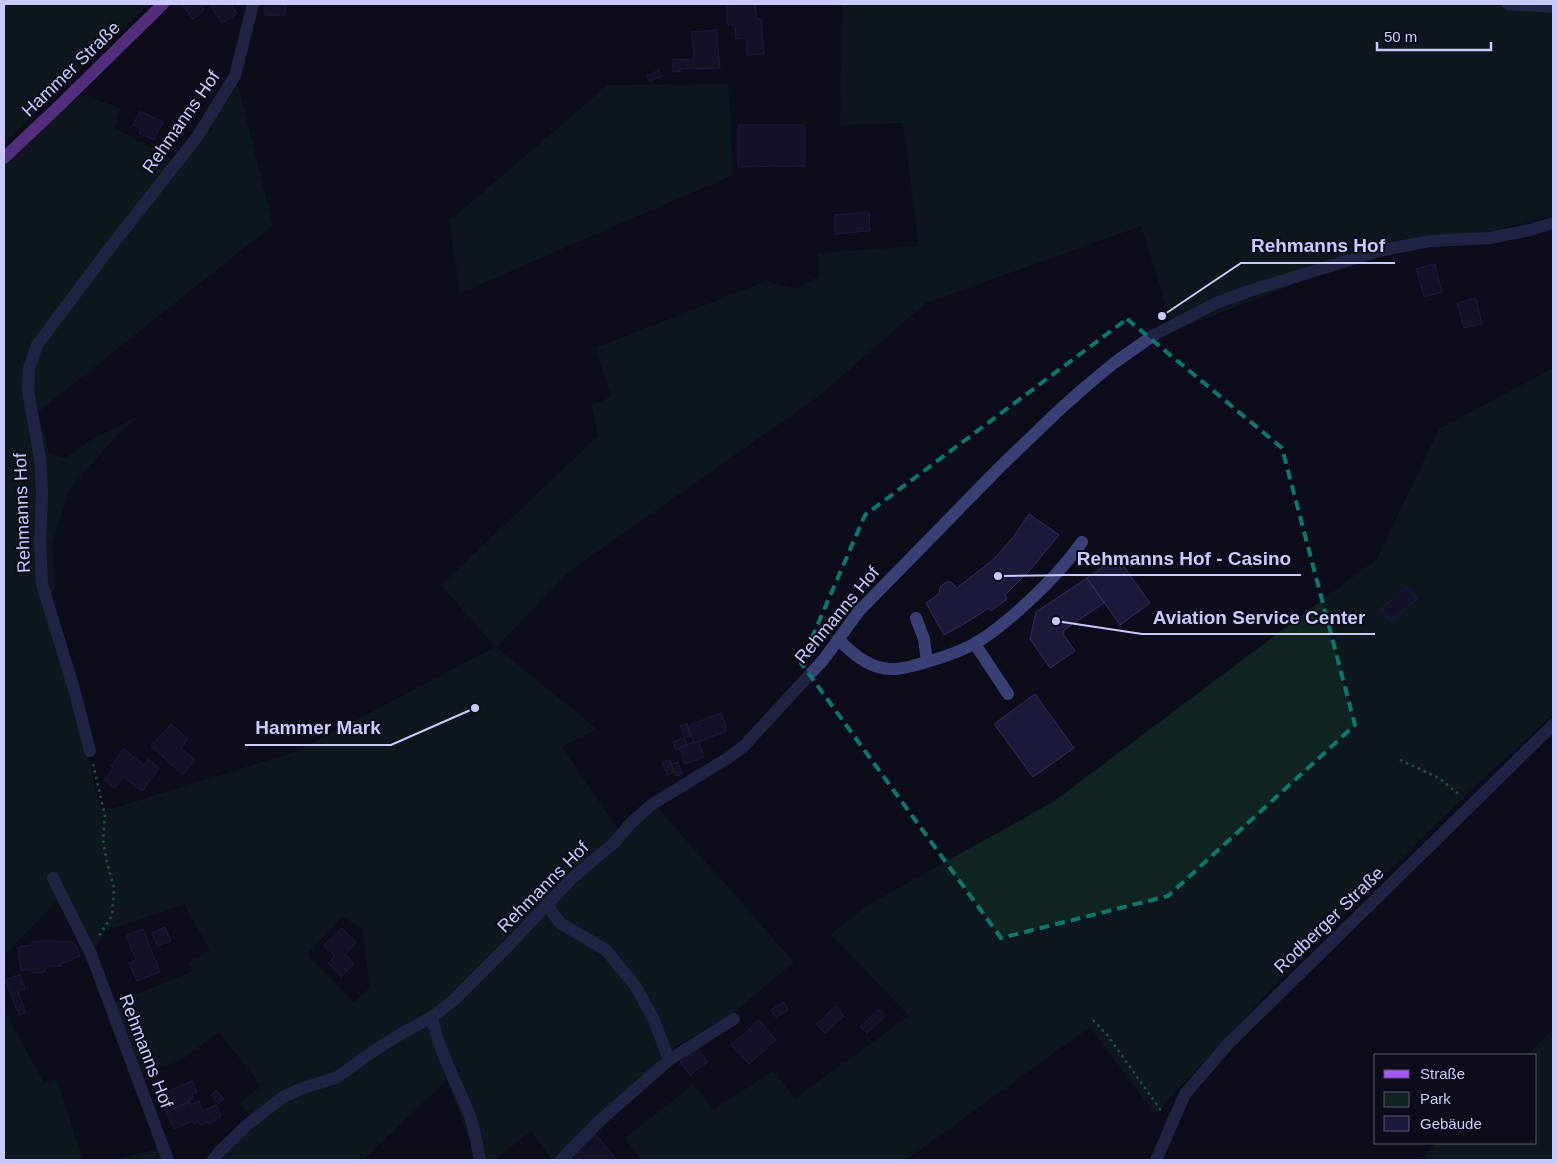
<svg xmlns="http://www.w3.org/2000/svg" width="1557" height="1164" font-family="Arial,sans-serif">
<rect width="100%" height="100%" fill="#0d0c1b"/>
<path fill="#102421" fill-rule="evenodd" d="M4,4H149L4,143Z
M842,4H1553V215L1486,233L1371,254L1174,331L1141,226L926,303L819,396L571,570L496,647L597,729L562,747L622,835L655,805L794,962L731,1015L674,1047L558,1160H552L531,1131L495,1160H477L447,1080L363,1160H209L251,1118L240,1103L261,1086L219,1032L184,1058L141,1075L174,1160H113L160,1148L89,958L58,900L4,955V165L81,94L120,108L115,128L182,165L238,85L273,225L38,412L49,454L65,458L94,438L139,416L120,432L68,491L52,546L56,583L46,609L72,687L101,812L295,752L495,647L441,585L598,436L592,405L611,397L596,348L766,281L796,289L819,276L818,253L919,246L903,123L840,125ZM184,904L210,950L188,963L193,971L112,1004L94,953L99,942L106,931ZM343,916L363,930L370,988L353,1002L307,954Z
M728,84L733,175L460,293L449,221L608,85Z
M1553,368V714L1465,796L1306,952L1155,1114L1090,1027L906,1160H641L625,1138L693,1085L714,1109L773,1071L795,1098L909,1016L831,934L868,905L1053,802L1377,559L1439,429Z
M4,1010L44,1083L57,1080L83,1160H4Z
M1553,1029V1160H1421L1438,1143H1536V1055H1527Z"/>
<path fill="#1c1a3a" stroke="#322d64" d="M181,4H201L204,10L193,19Z
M209,4H231L237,14L222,23Z
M265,4H286L285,15H265Z
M726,4H755L757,19H761L764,54L747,55L746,38L736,39L735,25H728Z
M716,30L720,68L680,69V72H673V59L694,60L692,32Z
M659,70L662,76L650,82L647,76Z
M140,111L163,122L154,140L139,133L141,129L133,125Z
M738,125H805V166L738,167Z
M869,212L870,231L836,234L834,215Z
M1435,264L1442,292L1424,297L1416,269Z
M1476,298L1482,324L1464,328L1457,303Z
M1029,514L1059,535L1030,570L1005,595L1007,599L991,611L989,608L964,624L944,635L926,603L939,594L940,587L946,582H951L957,588L994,559L1014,536Z
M1117,557L1150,603L1120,625L1087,578Z
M1087,578L1104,603L1064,630L1063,634L1075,651L1050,668L1030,639L1036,612Z
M1407,587L1417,599L1391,621L1381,609Z
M1035,694L1074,748L1033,777L994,724Z
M721,713L727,731L694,744L687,726Z
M687,723L691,736L684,738L680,726Z
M171,724L188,739L181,748L195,760L183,775L151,746Z
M684,738L688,745L676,750L673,742Z
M694,742V744L699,742L704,757L685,764L679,748Z
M124,749L144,765L148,759L159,768L142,791L123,777L114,788L104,780L113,768L111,766Z
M670,760L674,772L667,775L662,762Z
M678,762L682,774L676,776L671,764Z
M165,927L171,941L157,946L152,933Z
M342,928L356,943L345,954L354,964L341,977L328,963L335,956L324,945Z
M143,929L160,972L137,981L129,963L136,960L126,935Z
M56,940L57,942L71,941L77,947L80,956L73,958V960L61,963V966L47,967L44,972L41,973H34L30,970H21L18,947L32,945V942Z
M20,974L25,989L18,992L26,1012L19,1015L5,980Z
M784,1002L788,1010L776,1017L771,1010Z
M836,1006L844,1016L825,1033L816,1024Z
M879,1009L885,1016L867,1033L860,1027Z
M759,1020L776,1040L749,1064L731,1045Z
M698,1048L708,1062L690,1075L680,1062Z
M192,1081L197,1092L192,1094L193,1098L188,1100L189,1102L166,1112L159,1095Z
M216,1090L224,1099L219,1104L211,1095Z
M199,1101L203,1111L216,1105L221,1116L215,1119L216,1121L208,1124L207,1122L200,1125L199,1122L194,1124L193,1121L174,1129L166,1112L189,1102L191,1105Z
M596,1135L616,1159L614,1160H572L569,1157Z"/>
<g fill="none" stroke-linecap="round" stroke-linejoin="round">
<path stroke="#35a490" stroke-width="2.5" stroke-dasharray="2.5 4" stroke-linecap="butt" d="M1400,760L1439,778L1461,796
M93,764L105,816L103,840L107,863L114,888L112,916L98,937
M1093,1020L1108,1036L1162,1112"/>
<path stroke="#3a3f76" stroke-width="12" d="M1508,4L1553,7
M916,618L924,639L927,662
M838,639C850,651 862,662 878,667C893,672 909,667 923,663C941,658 961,652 977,642C987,637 996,629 1005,622C1034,598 1060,573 1082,542
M975,644L1008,694
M90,751L74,689L42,584L40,542L42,493L40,459L28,391L29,368L37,345L112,245L197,137L235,76L253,4
M53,878L91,954L168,1160
M547,905L560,923L606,950L636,987L654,1020L669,1060L604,1117L561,1160
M432,1017C439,1053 458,1084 471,1119C475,1132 477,1147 480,1160
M669,1060L734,1019
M213,1160L220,1151L247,1125L283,1097L303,1088L336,1078L375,1050L404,1032L432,1017L453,1001L512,942L571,879L615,842L630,824L651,805L728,758L744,746L824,659L859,611L1000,467L1056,413L1084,388L1114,363L1154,335L1216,303L1252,290L1379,251L1430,241L1490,238L1530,230L1553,223
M1156,1160L1185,1094L1228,1044L1553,725"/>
<path stroke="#a758f3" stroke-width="12" d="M4,158L59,106L163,4"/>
</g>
<path d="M0 0H1557V1164H0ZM1127,319L1282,448L1355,725L1168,896L1001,938L801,663L865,515Z" fill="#0d0c1b" fill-opacity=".55" fill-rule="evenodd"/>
<path fill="none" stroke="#0f766e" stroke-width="4" stroke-dasharray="10 6" stroke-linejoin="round" d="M1127,319L1282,448L1355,725L1168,896L1001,938L801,663L865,515Z"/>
<g text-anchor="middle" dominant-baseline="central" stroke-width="4" stroke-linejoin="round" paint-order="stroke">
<g font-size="18" fill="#c9cafb" stroke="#0d0c1b">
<text transform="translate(71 69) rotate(-44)">Hammer Straße</text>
<text transform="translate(181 122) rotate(-55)">Rehmanns Hof</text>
<text transform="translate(22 513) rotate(-92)">Rehmanns Hof</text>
<text transform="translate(837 615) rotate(-50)">Rehmanns Hof</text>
<text transform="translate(543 887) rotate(-45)">Rehmanns Hof</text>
<text transform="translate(1329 920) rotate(-44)">Rodberger Straße</text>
<text transform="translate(146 1051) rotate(69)">Rehmanns Hof</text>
</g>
</g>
<path fill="none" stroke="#c9cafb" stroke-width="2" d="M1162 316L1241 263H1395M998 576L1067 575H1301M1056 621L1142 634H1375M475 708L391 745H245"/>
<g fill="#c9cafb" stroke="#0d0c1b" stroke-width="2">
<circle cx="1162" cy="316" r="5"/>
<circle cx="998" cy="576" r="5"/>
<circle cx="1056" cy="621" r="5"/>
<circle cx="475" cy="708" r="5"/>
</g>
<g font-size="19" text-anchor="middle" font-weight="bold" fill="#c9cafb" stroke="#0d0c1b" stroke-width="4" stroke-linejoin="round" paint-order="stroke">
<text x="1318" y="252">Rehmanns Hof</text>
<text x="1184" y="565">Rehmanns Hof - Casino</text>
<text x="1259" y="624">Aviation Service Center</text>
<text x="318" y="734">Hammer Mark</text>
</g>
<rect width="1557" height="1164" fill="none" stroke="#c9cafb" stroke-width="10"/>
<rect x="1374" y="1054" width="162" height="90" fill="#0d0c1b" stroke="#585875"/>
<rect x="1384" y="1070" width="25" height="8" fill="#a758f3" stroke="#585875"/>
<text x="1420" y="1079" font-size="15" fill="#c9cafb">Straße</text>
<rect x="1384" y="1092" width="25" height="15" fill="#102421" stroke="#585875"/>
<text x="1420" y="1104" font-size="15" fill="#c9cafb">Park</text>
<rect x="1384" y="1116" width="25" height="15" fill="#1c1a3a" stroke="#585875"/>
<text x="1420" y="1129" font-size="15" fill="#c9cafb">Gebäude</text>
<path d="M1377 42v8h114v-8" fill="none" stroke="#c9cafb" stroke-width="2.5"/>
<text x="1384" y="42" font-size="15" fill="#c9cafb" stroke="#0d0c1b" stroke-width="4" paint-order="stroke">50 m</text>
</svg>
